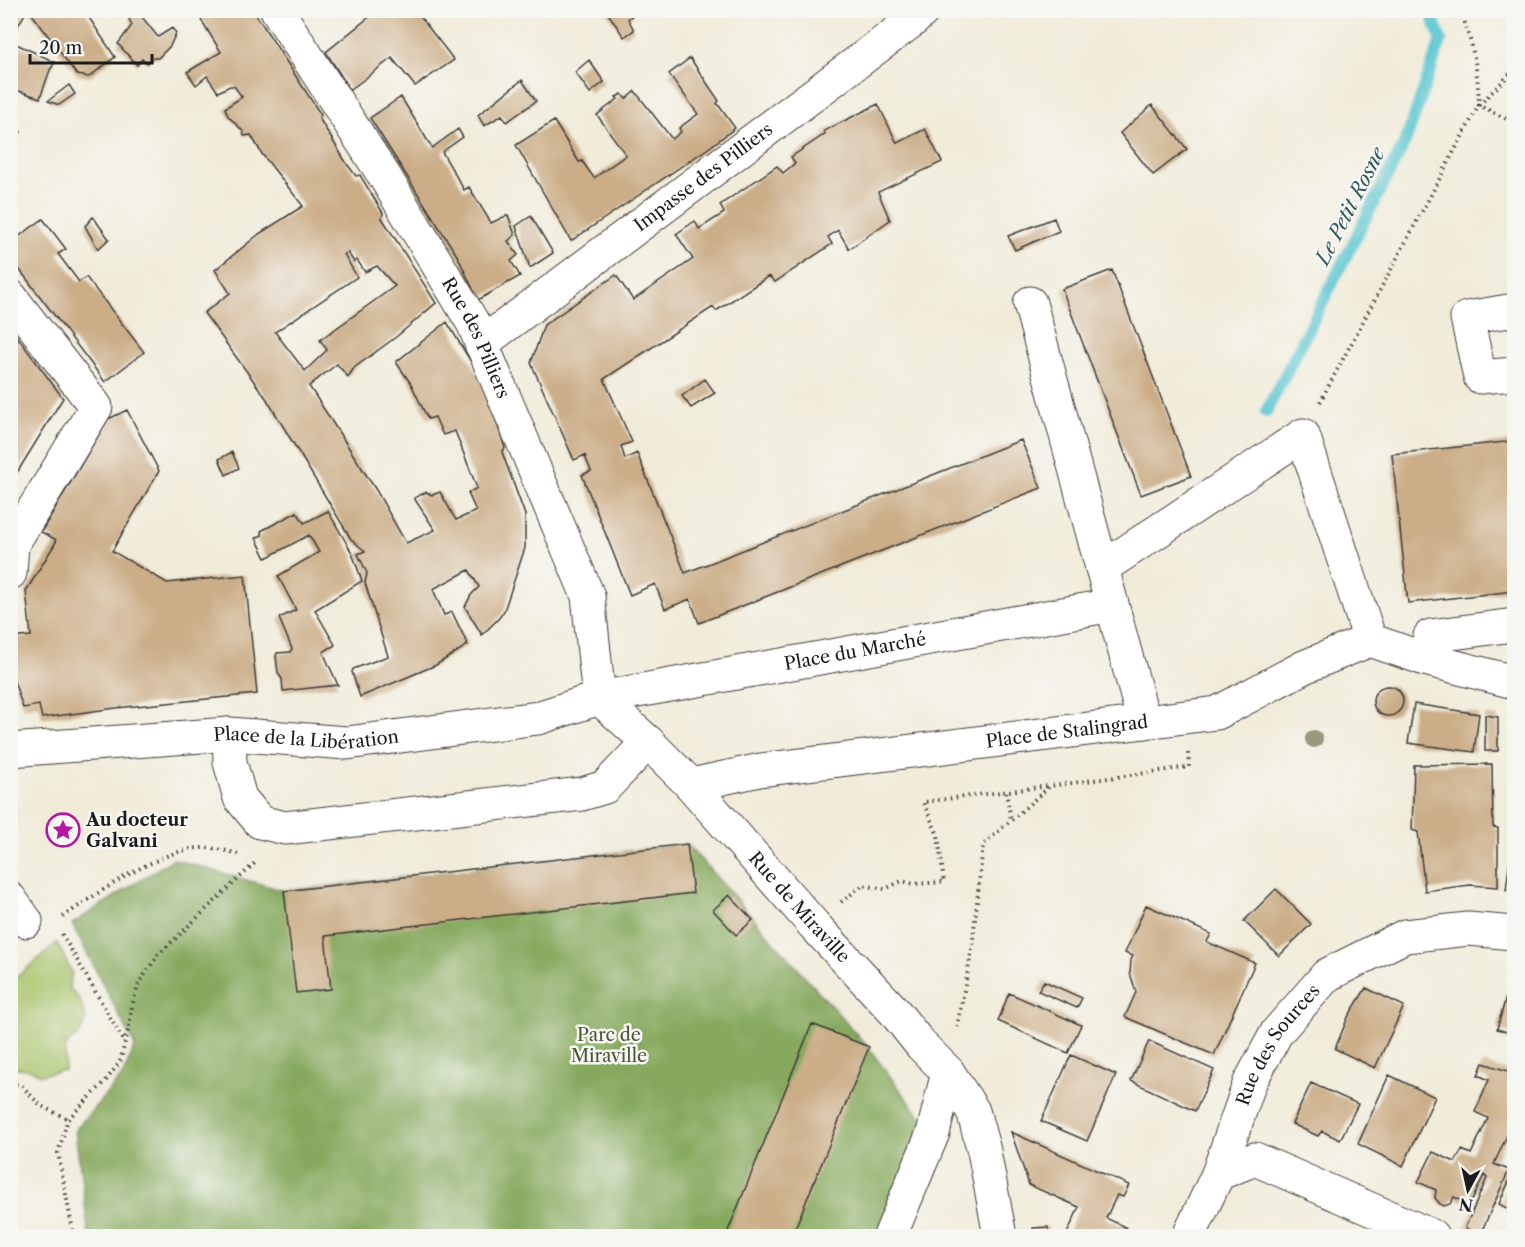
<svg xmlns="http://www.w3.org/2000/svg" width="1525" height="1247" font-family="'Libre Caslon Text',serif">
<rect width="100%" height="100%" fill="#f6f6f2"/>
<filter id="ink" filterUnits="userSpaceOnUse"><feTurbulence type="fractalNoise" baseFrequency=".0167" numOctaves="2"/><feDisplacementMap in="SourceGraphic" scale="12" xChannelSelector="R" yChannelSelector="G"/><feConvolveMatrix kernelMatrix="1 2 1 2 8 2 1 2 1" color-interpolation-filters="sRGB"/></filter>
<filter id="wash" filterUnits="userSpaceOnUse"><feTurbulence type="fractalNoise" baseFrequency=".008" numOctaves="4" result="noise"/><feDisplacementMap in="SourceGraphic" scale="24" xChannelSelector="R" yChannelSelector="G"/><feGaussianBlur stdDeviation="1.35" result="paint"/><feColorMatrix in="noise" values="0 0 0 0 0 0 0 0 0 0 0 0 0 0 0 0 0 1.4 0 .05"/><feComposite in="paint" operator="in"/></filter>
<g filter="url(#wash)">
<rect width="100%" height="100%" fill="#f1ecda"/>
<path fill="#a8c369" stroke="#627042" stroke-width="1.5" d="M57,943L72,973L69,987L79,999L86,1019L79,1035L67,1044L65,1052V1070L41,1075L32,1070L11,1067V982Z"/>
<path fill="#86a95d" stroke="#51623c" stroke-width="1.5" d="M687,844L867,1046L933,1133L890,1236H105L89,1235L75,1130L123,1075L135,1046L72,924L173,859L285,891Z"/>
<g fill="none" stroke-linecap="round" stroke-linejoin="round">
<path stroke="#5ac6d2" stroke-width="12" d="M1266,412L1406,140L1441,40L1430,10"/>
</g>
<g id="blocks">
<path fill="#cbad87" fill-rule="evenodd" d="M10,10H27L10,40Z
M29,10H84L115,57L89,77L77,75Z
M137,10H146L142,17L158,37L172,28L176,33L170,46L158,58H153L147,63L142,59L137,65L118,44L132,25L129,19Z
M195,10H253L321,115L319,118L347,164L356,176L360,175L383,213L382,218L436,303L396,337L354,368L348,377L337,364L309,386L376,490L406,543L435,530L414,498L426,492L432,495L440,492L456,520L476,511L468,493L477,488L455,431L443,435L435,417L428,419L411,384L396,362L447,322L479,375L488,396L505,448L502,452L525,515V548L504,611L499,618L482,635L465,607L471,595L479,587L469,570L433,589L444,615L452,612L468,645L436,665L360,697L352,672L353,669L388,656L365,583L367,573L358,554L365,551L351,539L266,398L204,313L230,293L215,270L259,234L303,206L262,154L251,135L244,136L243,131L228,116L225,108L242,97L234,86H230L218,92L207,76L196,85L187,72L221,52ZM348,253L354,262L357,260L365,272L377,266L395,286L320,340L327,350L305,371L275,332L357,277L344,254Z
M378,10H415L454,60L415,86L392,58L350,90L326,52Z
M610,10H638L628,19L634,30L624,37L607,12Z
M10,41L55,62L50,70L40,98L10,88Z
M690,58L719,101L717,103L735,128L710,147L571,241L516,145L554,121L579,162L582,161L594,178L626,155L597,115L618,99L616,97L622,94L626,99L635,91L672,139L681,132L679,128L698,114L669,74Z
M589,60L604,82L590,93L575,72Z
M522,80L536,101L507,122L502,115L484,126L478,115Z
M69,85L75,94L59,105L48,101Z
M401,97L432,148L458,129L463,137L442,152L464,190L469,187L491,223L508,215L515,235L508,241L518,255L511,261L520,276L478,300L458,257L370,118Z
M878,104L897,143L925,129L942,162L878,192L890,220L849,249L838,230L828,237L832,244L775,282L769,276L716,311L713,307L604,379L632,442L621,446L625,459L637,453L685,573L1021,440L1041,488L699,623L690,599L665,609L655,584L630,595L582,475L591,471L586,459L585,455L574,460L531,363L544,325L616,275L633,300L693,259L676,234L695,221L699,229L724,213L720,205L777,166L783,173L795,163L791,157L825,134L824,131Z
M1152,105L1187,149L1153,175L1120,133Z
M10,124L21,132L10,142Z
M531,216L553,253L530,268L516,226Z
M93,217L109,239L98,249L85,226Z
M1054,218L1059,231L1015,250L1008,236Z
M43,219L66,249L58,254L79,282L86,277L144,352L105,382L10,257V243Z
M1112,270L1191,476L1141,495L1062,289Z
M10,327L63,398L10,484V402L13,399L10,396Z
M705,379L715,393L691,408L682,396Z
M127,410L159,471L112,551L167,583L245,575L257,694L116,708L42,718L39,705L23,708L10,669V638L31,636L26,591L56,542L55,539L41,532L108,419Z
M1514,441V591L1408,603L1392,454Z
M232,452L239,468L226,475L219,459Z
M328,511L352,553L362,581L315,610L335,645L323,652L338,685L283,691L282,679L278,673L276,656L277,653L290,652L292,649L279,618L296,610L278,576L319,552L309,535L266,558L256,538L262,535L261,531L297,512L304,523Z
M1373 701a15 15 0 1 1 30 0a15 15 0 1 1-30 0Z
M1414,704L1479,714L1474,752L1408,743Z
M1485,715L1498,717V751H1485Z
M1492,764L1493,827L1498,828V887L1470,885L1425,891L1418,832L1412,830L1414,765Z
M1512,842H1514V891L1506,890Z
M687,844L693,893L325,936L331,989L296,993L284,891Z
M1276,889L1311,924L1279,956L1244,921Z
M729,895L753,920L736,935L713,910Z
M1146,905L1211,934L1207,942L1255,963L1214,1055L1125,1017L1136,992L1130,973L1131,960L1133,956L1125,953Z
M1512,976L1514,977V1034L1497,1029Z
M1044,981L1082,998L1077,1008L1038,991Z
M1366,988L1404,1006L1375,1068L1335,1049L1348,1017Z
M1009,993L1081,1025L1068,1053L998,1021Z
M812,1024L869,1047L792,1236H726Z
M1149,1041L1214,1070L1195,1111L1131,1081Z
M1071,1055L1116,1075L1087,1141L1041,1121Z
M1483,1063L1514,1073V1134L1509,1131L1494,1164L1509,1170L1480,1235L1465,1228L1487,1178L1484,1175L1470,1205L1454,1197L1450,1204L1444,1206L1440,1204L1435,1198L1436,1190L1418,1182L1433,1152L1455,1162L1462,1150L1471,1154L1488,1118L1475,1112L1489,1080L1478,1075Z
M1389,1075L1435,1097L1403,1166L1358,1144Z
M1311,1083L1358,1104L1340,1140L1322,1131L1318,1136L1292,1124Z
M1011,1132L1129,1185L1123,1197L1117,1195L1106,1218L1127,1228L1123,1236H1066L1079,1207L1029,1185Z
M1514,1170V1223L1510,1221L1514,1212L1499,1204Z
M1048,1227L1049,1236H1033V1228Z"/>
</g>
</g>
<g filter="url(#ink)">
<use href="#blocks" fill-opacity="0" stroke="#3c3b38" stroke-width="1.5"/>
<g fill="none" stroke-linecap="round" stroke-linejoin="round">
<g stroke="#3c3b38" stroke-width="35">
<g id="minor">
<path id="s1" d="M277,10L385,177L473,323L588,596L599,698"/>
<path d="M10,296L96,407L12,545L10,573"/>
<path d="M1030,303L1144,722"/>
<path d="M1514,310L1467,318L1480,377L1514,374"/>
<path id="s2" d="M481,344L912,21L924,10"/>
<path d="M1102,568L1303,435L1370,640"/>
<path d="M1425,659L1430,636L1514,625"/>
<path id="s3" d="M599,698L648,742L691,785L814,925L894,1011L921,1045L948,1072L973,1111L984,1151L1000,1236"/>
<path d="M229,734L230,762L240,798L260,822L285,828L582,794L605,787L648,742"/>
<path id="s4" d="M10,750L229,734L347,743L538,718L599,698L1112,605"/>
<path id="s5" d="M691,785L760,770L1217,713L1304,667L1370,640L1425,659L1514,682"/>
<path d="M10,899L26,921"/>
<path d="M1218,1174L1255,1159L1432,1236"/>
<path d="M890,1236L933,1133L948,1072"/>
<path id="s6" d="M1189,1236L1218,1174L1250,1082L1277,1032L1327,975L1405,936L1468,929L1514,933"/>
</g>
</g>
<path stroke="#3c3b38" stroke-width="4" stroke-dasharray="1.5 4.5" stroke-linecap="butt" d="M1514,70L1479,105L1514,123
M1320,402L1479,105C1478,71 1473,42 1460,10
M1006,792L1011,820
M841,902L863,885L885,889L902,881L914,884L944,882L938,835L923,802L1049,786
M63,917C96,894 160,849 201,848C214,848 226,850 238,854
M62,934L125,1043
M957,1027L972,949L983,845L1050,786L1189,767L1188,753
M10,1083L22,1086L41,1106L68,1119
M74,1236L58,1153L68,1119L104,1083L120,1062L129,1026L132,1006L139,983L158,955L257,861"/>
<use href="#minor" stroke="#fff" stroke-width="33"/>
</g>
<circle fill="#979a80" cx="1314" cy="739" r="9"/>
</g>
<defs>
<g id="sight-ring" transform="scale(1.725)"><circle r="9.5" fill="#f6f6f2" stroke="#b5179e" stroke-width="1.5"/><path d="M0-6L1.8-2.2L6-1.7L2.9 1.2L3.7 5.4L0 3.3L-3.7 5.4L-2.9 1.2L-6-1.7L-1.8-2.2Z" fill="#b5179e"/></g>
</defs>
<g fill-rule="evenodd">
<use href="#sight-ring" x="63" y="830"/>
</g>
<g text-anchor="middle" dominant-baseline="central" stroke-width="5" stroke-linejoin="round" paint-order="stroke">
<g font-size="18" fill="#1c1c1c" stroke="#f6f6f2">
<text stroke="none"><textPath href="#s2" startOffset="278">Impasse des Pilliers</textPath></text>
<text stroke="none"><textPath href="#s1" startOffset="384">Rue des Pilliers</textPath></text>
<text stroke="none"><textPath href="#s4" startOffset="855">Place du Marché</textPath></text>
<text stroke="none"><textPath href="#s5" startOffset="380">Place de Stalingrad</textPath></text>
<text stroke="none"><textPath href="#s4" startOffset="297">Place de la Libération</textPath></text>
<text stroke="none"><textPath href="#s3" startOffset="290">Rue de Miraville</textPath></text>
<text stroke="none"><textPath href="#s6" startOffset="212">Rue des Sources</textPath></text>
</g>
<g font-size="18" font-weight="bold" fill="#1c1c1c" stroke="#f6f6f2" text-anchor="start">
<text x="86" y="820">Au docteur<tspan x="86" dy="21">Galvani</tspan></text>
</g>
<g font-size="18" fill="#4d5637" stroke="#f6f6f2">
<text x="609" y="1035">Parc de<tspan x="609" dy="21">Miraville</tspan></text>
</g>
<g font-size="20" font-style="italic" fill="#32585c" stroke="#f6f6f2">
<text transform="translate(1350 206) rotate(-63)">Le Petit Rosne</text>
</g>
</g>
<rect width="1525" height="1247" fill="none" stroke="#f6f6f2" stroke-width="36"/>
<g transform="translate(1468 1190) rotate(188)" stroke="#f6f6f2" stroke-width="4.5" paint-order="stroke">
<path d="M0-4.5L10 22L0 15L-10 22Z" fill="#1c1c1c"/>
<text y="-9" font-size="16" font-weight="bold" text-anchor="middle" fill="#1c1c1c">N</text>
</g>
<path d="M30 54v9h122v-9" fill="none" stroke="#1c1c1c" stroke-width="3"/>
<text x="39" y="54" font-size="18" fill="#1c1c1c" stroke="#f6f6f2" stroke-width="4.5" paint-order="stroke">20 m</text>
</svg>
